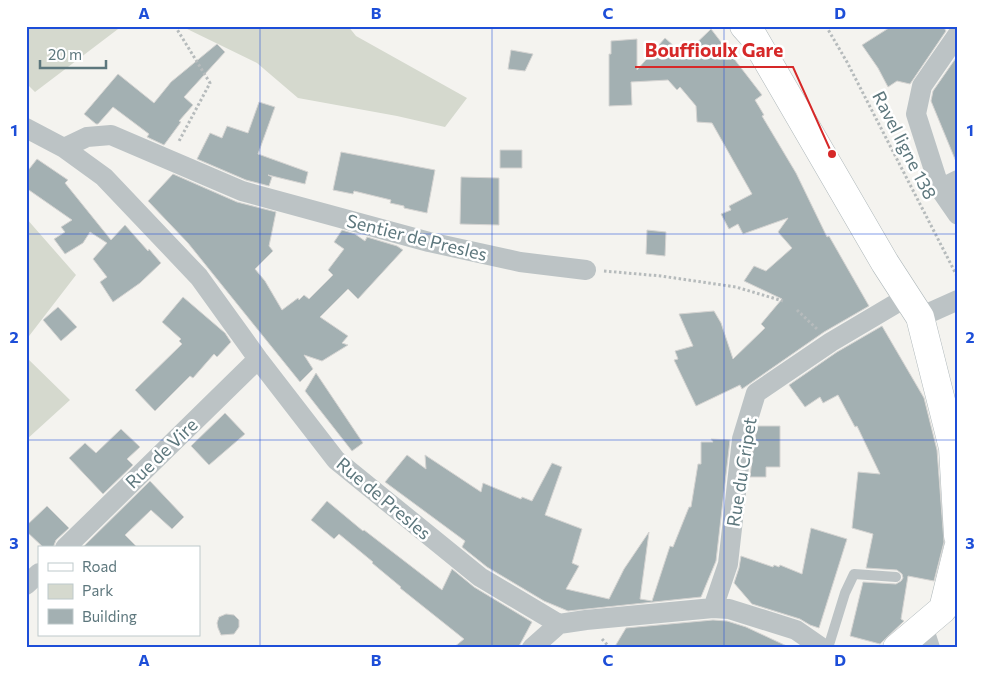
<svg xmlns="http://www.w3.org/2000/svg" width="984" height="674" font-family="Commissioner,sans-serif">
<rect width="100%" height="100%" fill="#f4f3ef"/>
<path fill="#d5d9ce" d="M26,26H122L35,92L26,83Z
M181,26H348L356,36L467,98L445,127L397,116L298,98L257,63Z
M26,218L76,275L26,340Z
M26,357L70,400L26,440Z"/>
<path fill="#a3b0b2" stroke="#d5d4d2" d="M892,26H943L946,31L910,84L897,81L888,87L878,68L862,45Z
M711,29L762,95L755,100L764,115L762,116L796,173L827,237L829,236L869,306L824,332L742,389L740,385L696,406L674,360L678,359L675,351L693,346L679,314L714,311L721,323L733,359L765,328L761,324L782,299L744,281L754,266L766,271L792,248L778,232L788,218L743,234L738,224L729,229L721,214L731,210L729,206L752,194L712,123L697,122L696,106L680,87L677,90L668,80L631,82L632,105L609,106V54H611V41L637,39V70L665,38L684,55Z
M217,44L225,52L184,97L193,105L179,121L181,122L164,145L147,137L149,134L113,107L98,124H96L84,114L118,74L154,103L171,82Z
M511,50L533,54L525,71L508,69Z
M958,55V164H957L931,101L933,91Z
M259,102L275,107L258,154L308,172L305,184L268,175L272,177L269,186L246,180L197,159L210,133L222,138L227,126L248,133Z
M500,150H522V168H500Z
M341,152L435,170L427,213L404,208V206L390,203L391,200L354,191L353,194L333,190Z
M37,159L68,180L65,183L111,240L125,225L148,251L149,249L161,263L140,283L113,302L100,282L107,277L93,259L107,243L90,232L83,243L65,254L54,239L65,232L61,227L72,220L26,188V173Z
M173,174L237,202L276,212L269,246L273,251L255,269L265,281L282,310L298,298L299,300L304,295L309,299L333,275L328,270L344,249L334,242L342,230L355,234L365,241L367,237L397,246L403,250L358,299L348,289L320,317L348,336L342,343L348,345L322,361L304,355L313,369L300,382L188,243L148,201Z
M461,177L499,178V225L460,224Z
M647,230L666,232L665,256L646,254Z
M183,297L225,333L231,342L217,357L214,354L193,378L190,376L155,411L135,390L182,344L179,341L181,339L162,322Z
M58,307L77,327L61,341L43,320Z
M882,326L924,398L937,450L944,542L934,581L908,576L901,619L904,621L880,644L850,636L863,582L896,584L901,581L903,578L902,574L897,570L866,568L873,534L852,528L858,472L880,474L857,426L855,427L838,395L823,403L820,397L805,407L789,385L837,352Z
M316,373L363,443L352,451L305,391Z
M225,413L245,434L209,465L191,446Z
M758,426H780V467H766V477H750L754,441Z
M121,429L140,447L127,459L133,465L103,494L69,458L85,443L96,453Z
M711,439L730,440L716,561L701,597L568,611L544,601L487,567L462,547L465,541L385,482L407,455L426,469L425,455L481,492L483,483L521,499L522,497L532,501L552,463L562,467L545,515L582,529L572,563L579,566L566,589L609,599L624,569L649,532L640,599L652,601L670,546L673,547L689,507H691L698,464H701V442H713Z
M150,481L184,517L172,529L151,510L125,535L138,548H82Z
M327,501L363,531L364,530L442,590L452,569L474,587L532,622L518,648H453L464,639L400,588L401,587L372,563L373,562L339,534L334,539L311,520Z
M47,506L69,528L56,540L53,548H44L26,531V526Z
M811,528L847,539L819,628L810,625L800,619L752,604L734,583L739,568L741,556L773,567L774,565L779,567L780,565L802,574Z
M226,614L234,615L239,620V627L234,634L221,635L218,628L217,623L219,617Z
M713,620L727,621L746,627L791,648H614L626,628Z"/>
<g fill="none" stroke-linecap="round" stroke-linejoin="round">
<g stroke="#aeb7ba" stroke-width="29">
<path id="secondary" d="M744,26L753,36L885,263L920,317L953,448L958,536
M897,648L943,609L958,548"/>
</g>
<path stroke="#b6bbbc" stroke-width="3" stroke-dasharray="2.5 2.5" stroke-linecap="butt" d="M175,26L210,83L178,143
M826,26L847,62L958,278
M604,271L661,276L736,287L783,301
M797,310L817,329
M602,639L610,648"/>
<path stroke="#bcc3c5" stroke-width="10" d="M828,648L845,593L854,574L896,577"/>
<path stroke="#bcc3c5" stroke-width="20" d="M958,34L922,86L916,114L940,189L958,215
M26,128L64,148L104,177L199,277L258,359L336,460L480,577L559,624L586,620L713,608L729,609L796,630L822,648
M64,148L87,137L111,135L242,191L429,242L520,262L586,270
M940,189L958,180
M920,317L958,300
M65,548L258,359
M26,585L39,573
M713,608L728,564L742,439L756,393L831,342L907,297
M923,626L930,648
M532,648L559,624"/>
<use href="#secondary" stroke="#fff" stroke-width="28"/>
</g>
<path fill="none" stroke="#1d4ed8" stroke-width="1" stroke-opacity="0.55" d="M260,26V648M492,26V648M724,26V648M26,234H958M26,440H958"/>
<g text-anchor="middle" dominant-baseline="central" stroke-width="5" stroke-linejoin="round" paint-order="stroke">
<g font-size="18" fill="#5d777d" stroke="#fff">
<text transform="translate(905 145) rotate(63)">Ravel ligne 138</text>
<text transform="translate(417 237) rotate(14)">Sentier de Presles</text>
<text transform="translate(161 453) rotate(-44)">Rue de Vire</text>
<text transform="translate(741 472) rotate(-81)">Rue du Cripet</text>
<text transform="translate(384 498) rotate(40)">Rue de Presles</text>
</g>
</g>
<path fill="none" stroke="#d62828" stroke-width="2" d="M832 154L793 67H635"/>
<circle fill="#d62828" stroke="#fff" stroke-width="2" cx="832" cy="154" r="5"/>
<g font-size="19" text-anchor="middle" font-weight="bold" fill="#d62828" stroke="#fff" stroke-width="5" stroke-linejoin="round" paint-order="stroke">
<text x="714" y="57">Bouffioulx Gare</text>
</g>
<rect width="984" height="674" fill="none" stroke="#ffffff" stroke-width="55"/>
<rect x="38" y="546" width="162" height="90" fill="#ffffff" stroke="#bec9cb"/>
<rect x="48" y="563" width="25" height="8" fill="#ffffff" stroke="#bec9cb"/>
<text x="82" y="572" font-size="15" fill="#5d777d">Road</text>
<rect x="48" y="584" width="25" height="15" fill="#d5d9ce" stroke="#bec9cb"/>
<text x="82" y="596" font-size="15" fill="#5d777d">Park</text>
<rect x="48" y="609" width="25" height="15" fill="#a3b0b2" stroke="#bec9cb"/>
<text x="82" y="622" font-size="15" fill="#5d777d">Building</text>
<path d="M40 60v8h66v-8" fill="none" stroke="#5d777d" stroke-width="2.5"/>
<text x="48" y="60" font-size="15" fill="#5d777d" stroke="#ffffff" stroke-width="4" paint-order="stroke">20 m</text>
<rect x="28" y="28" width="928" height="618" fill="none" stroke="#1d4ed8" stroke-width="2"/>
<g font-size="16" text-anchor="middle" font-weight="bold" fill="#1d4ed8">
<text x="144" y="19">A</text>
<text x="376" y="19">B</text>
<text x="608" y="19">C</text>
<text x="840" y="19">D</text>
<text x="14" y="136">1</text>
<text x="970" y="136">1</text>
<text x="14" y="343">2</text>
<text x="970" y="343">2</text>
<text x="14" y="549">3</text>
<text x="970" y="549">3</text>
<text x="144" y="666">A</text>
<text x="376" y="666">B</text>
<text x="608" y="666">C</text>
<text x="840" y="666">D</text>
</g>
</svg>
